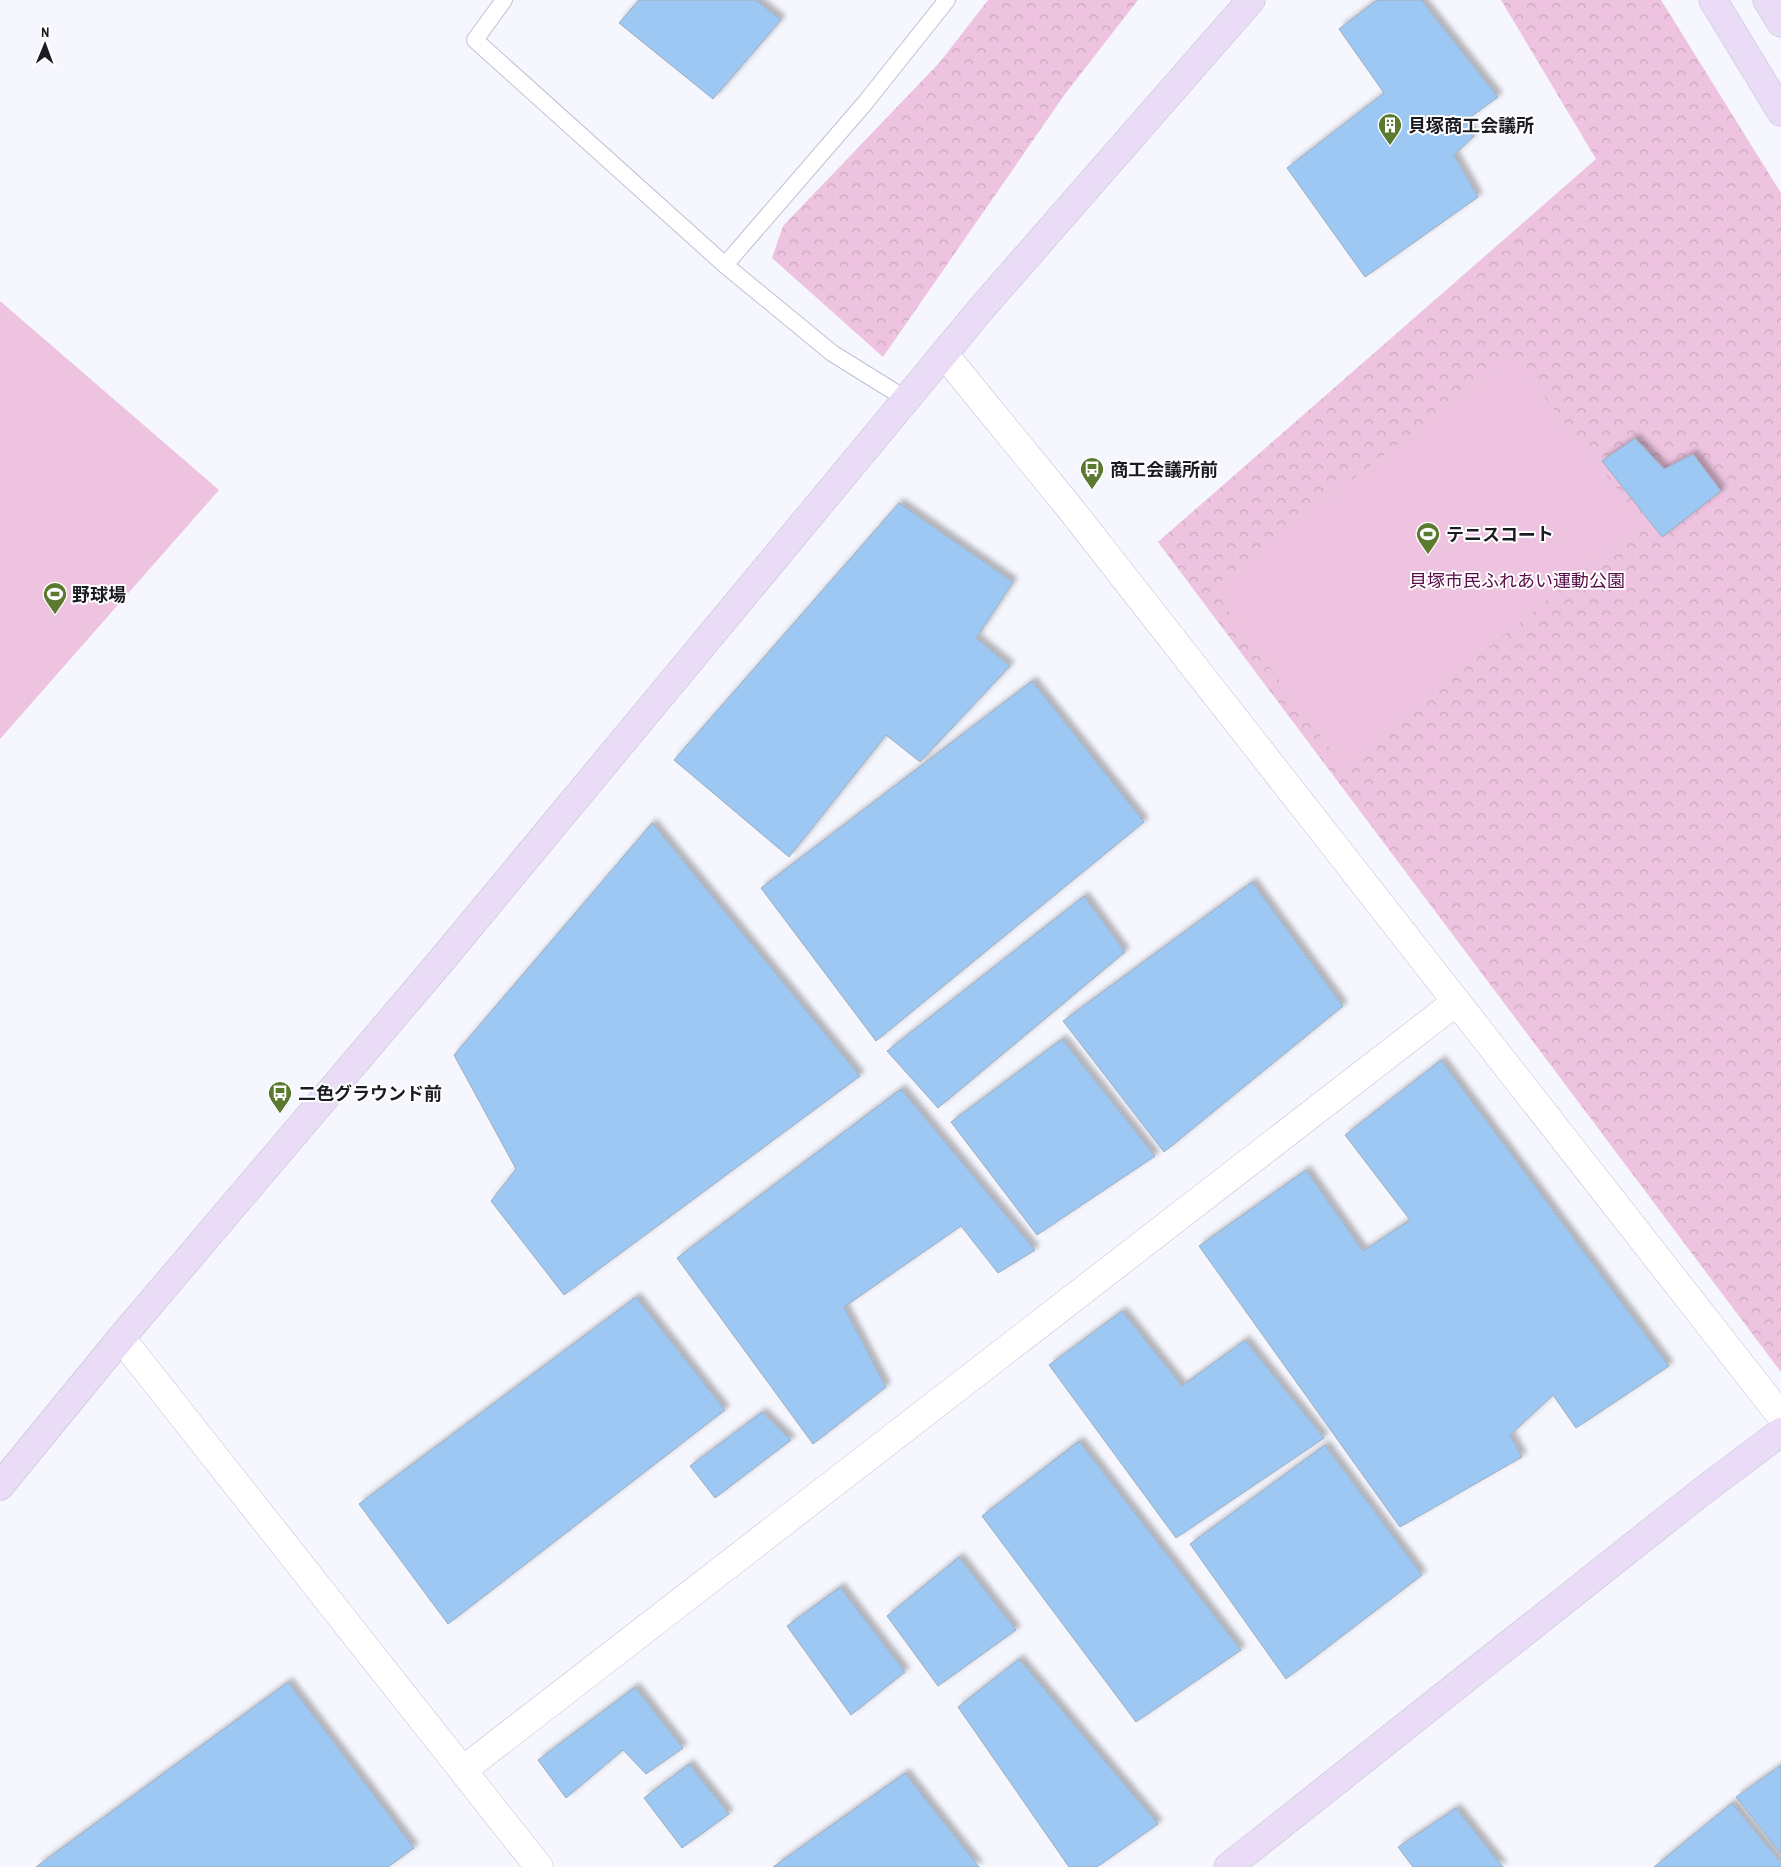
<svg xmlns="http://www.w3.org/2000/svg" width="1781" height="1867" font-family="'Archivo Narrow','Noto Sans JP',sans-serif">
<defs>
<pattern id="park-crowns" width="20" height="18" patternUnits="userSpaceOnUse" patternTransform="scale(1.25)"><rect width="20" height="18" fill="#edc3df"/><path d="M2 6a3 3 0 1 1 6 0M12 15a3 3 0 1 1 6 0" fill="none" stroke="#cba7bf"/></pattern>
<filter id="shadow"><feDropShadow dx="4.5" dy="-4.5" stdDeviation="2.5" flood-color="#0004"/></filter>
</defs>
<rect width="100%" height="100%" fill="#f5f6fe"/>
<path fill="url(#park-crowns)" d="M988,0H1138L1065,94L883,357L772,258L783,226L940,62Z
M1501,0H1661L1781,193V1372L1158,542L1596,159Z"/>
<path fill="#edc3df" d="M0,301L219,490L0,739Z
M1512,356L1643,522L1343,767L1212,588Z"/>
<path fill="#9cc8f3" stroke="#9eadbc" filter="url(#shadow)" d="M639,0H756L781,20L713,99L619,23Z
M1377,0H1421L1498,97L1465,121L1474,136L1454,155L1478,197L1365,277L1287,168L1384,93L1339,29Z
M1635,438L1664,469L1693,454L1721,491L1662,537L1602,461Z
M899,503L1013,582L976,638L1010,666L920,762L886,735L789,857L674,760Z
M1032,681L1144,822L876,1041L761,888Z
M652,823L860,1076L564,1295L491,1201L516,1169L454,1055Z
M1252,882L1343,1006L1164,1152L1063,1021Z
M1084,896L1125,952L938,1108L887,1051Z
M1062,1039L1155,1156L1037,1235L951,1122Z
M1441,1060L1669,1366L1576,1428L1553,1395L1510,1435L1522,1457L1400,1527L1199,1246L1306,1170L1363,1251L1410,1220L1345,1135Z
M901,1089L1035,1250L998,1273L961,1226L844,1307L886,1387L813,1444L677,1258Z
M636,1297L725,1410L448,1624L359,1504Z
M1122,1311L1182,1386L1245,1340L1324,1438L1176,1538L1049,1365Z
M762,1412L791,1440L715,1498L690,1466Z
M1079,1441L1241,1650L1136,1722L982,1516Z
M1325,1445L1422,1575L1286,1679L1190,1544Z
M959,1557L1016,1630L938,1686L887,1616Z
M840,1587L905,1672L851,1715L787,1626Z
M1019,1659L1158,1824L1097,1867H1069L958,1707Z
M288,1682L414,1848L388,1867H36Z
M635,1687L683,1748L646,1774L623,1750L566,1798L538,1760Z
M689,1764L729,1814L682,1848L644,1798Z
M1781,1765V1854L1736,1797Z
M905,1773L979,1867H773Z
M1732,1803L1781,1863V1867H1654Z
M1456,1808L1503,1867H1413L1398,1847Z"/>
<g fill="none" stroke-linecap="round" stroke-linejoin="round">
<g stroke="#bec1d4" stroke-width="18">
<path id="lane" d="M504,0L475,40L725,265
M906,399L832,353L725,265L865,103L947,0"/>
</g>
<g stroke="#bec1d4" stroke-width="29">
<path id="street" d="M944,354L1069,507L1781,1416
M121,1338L539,1867
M463,1770L1456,1002"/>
</g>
<g stroke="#bec1d4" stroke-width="29">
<path id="secondary" d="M1713,0L1781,112
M1767,0L1781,23
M0,1486L121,1338L441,961L981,309L1251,0
M1228,1867L1700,1493L1781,1432"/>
</g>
<use href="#lane" stroke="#fff" stroke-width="16"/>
<use href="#street" stroke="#fff" stroke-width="28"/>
<use href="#secondary" stroke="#eadcf6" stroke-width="28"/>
</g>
<defs>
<g id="building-pin" transform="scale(1.25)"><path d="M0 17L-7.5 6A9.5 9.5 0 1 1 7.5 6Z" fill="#5b7a30" stroke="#fff"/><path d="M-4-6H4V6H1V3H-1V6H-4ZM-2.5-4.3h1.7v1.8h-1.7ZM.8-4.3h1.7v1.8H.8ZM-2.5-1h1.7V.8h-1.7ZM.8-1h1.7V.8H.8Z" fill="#fff"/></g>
<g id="bus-pin" transform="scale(1.25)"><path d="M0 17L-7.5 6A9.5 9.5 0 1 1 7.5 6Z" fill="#5b7a30" stroke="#fff"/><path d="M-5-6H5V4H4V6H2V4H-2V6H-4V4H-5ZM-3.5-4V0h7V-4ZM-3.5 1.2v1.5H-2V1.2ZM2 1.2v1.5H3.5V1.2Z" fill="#fff"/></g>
<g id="stadium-pin" transform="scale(1.25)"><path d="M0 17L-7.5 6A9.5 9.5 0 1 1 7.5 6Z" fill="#5b7a30" stroke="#fff"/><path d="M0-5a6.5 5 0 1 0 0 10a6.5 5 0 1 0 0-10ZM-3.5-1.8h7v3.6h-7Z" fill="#fff"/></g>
</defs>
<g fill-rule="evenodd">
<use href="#building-pin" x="1390" y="125"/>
<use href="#bus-pin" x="1092" y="469"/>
<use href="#stadium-pin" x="1428" y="534"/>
<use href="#stadium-pin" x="55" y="594"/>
<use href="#bus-pin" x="280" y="1093"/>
</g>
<g text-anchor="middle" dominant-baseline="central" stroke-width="4" stroke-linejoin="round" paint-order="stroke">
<g font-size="18" font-weight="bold" fill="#1a1c22" stroke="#fff" text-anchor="start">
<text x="1408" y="125">貝塚商工会議所</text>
<text x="1110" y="469">商工会議所前</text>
<text x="1446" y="534">テニスコート</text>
<text x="72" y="594">野球場</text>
<text x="298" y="1093">二色グラウンド前</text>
</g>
<g font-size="18" fill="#580b48" stroke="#fff">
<text x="1517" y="580">貝塚市民ふれあい運動公園</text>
</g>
</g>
<g transform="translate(45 45) rotate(1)" stroke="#ffffff" stroke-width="4" paint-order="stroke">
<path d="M0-4L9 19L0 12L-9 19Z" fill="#1a1c22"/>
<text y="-8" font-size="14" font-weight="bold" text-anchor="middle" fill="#1a1c22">N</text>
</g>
</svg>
